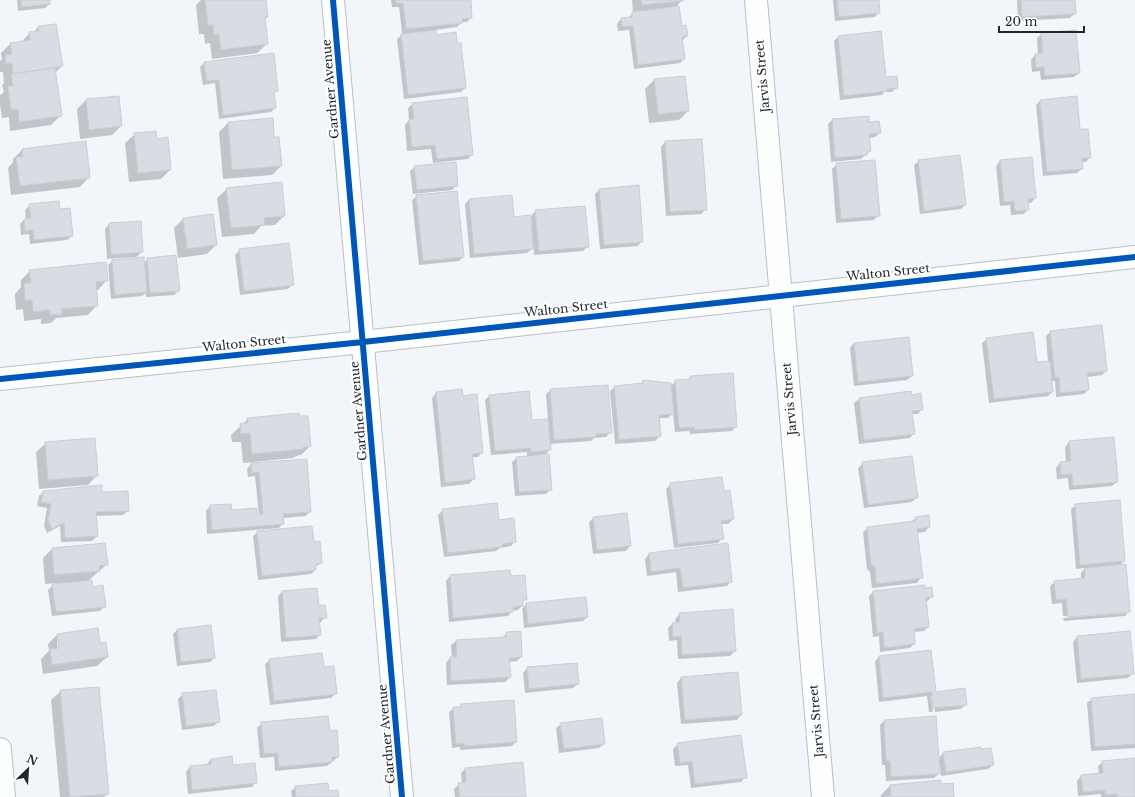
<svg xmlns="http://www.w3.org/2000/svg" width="1135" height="797" font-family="'Libre Baskerville',serif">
<rect width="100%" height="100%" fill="#f2f6fa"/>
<path fill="#0003" fill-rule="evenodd" d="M17,0H49V4L45,8L18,11Z
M201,0H265L267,17L264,20L267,44L257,53L212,59L210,43L205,44L204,34H199L196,5Z
M391,0H470L471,17L467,22H462L457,27L435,30L436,36L457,44L465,88L461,92L404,99L397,39L404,33H402L399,7H392Z
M632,0H682L675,8L681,27L687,36L682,41L684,59L680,63L634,69L629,30L618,31L617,24L621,19L628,18L633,13Z
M833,0H878L879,12L875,17L835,21Z
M1017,0H1074L1075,13L1070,18L1018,21Z
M55,25L62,66L55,73L61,115L51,125L10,131L9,117L2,118L0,105V95L4,92L2,85L4,83L3,72H0V61L2,59L1,53L10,44L20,43L30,33H33L38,27Z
M1042,34L1079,73L1074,77L1041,80L1040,71L1032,72L1031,60L1035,55H1038L1037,38Z
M838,37L885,78L897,87L892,92H884L882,95L840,100L834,41Z
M205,62L277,90L274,94L275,108L271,112L219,119L215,83L203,85L200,67Z
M654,80L688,111L679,120L649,123L645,89Z
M118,97L121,126L112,135L80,139L77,109L86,100Z
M1040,101L1090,157L1086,162H1081L1082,168L1077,173L1043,176L1036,105Z
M413,104L472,154L468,159L433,163L431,149L407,151L405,125L409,120L408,108Z
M832,120L868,123L880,133L875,137L869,138L870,151L861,159L831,162L828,124Z
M228,123L273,138L281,166L272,175L223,179L219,132Z
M135,134L156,140L170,170L161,179L129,182L125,143Z
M665,142L706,209L701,214L666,216L661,147Z
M22,150L89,177L80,187L11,195L8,168L13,162V159Z
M919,161L965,205L961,209L920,214L914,165Z
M1000,161L1035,198L1031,203H1028V209L1024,214L1011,215L1010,205L1000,206L996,166Z
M837,164L879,215L874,220L836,223L832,169Z
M415,167L457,185L452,190L413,194L410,171Z
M227,189L284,216L275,225L261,226L254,234L222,237L217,198Z
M600,189L642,241L638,246L600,249L595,194Z
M417,196L463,257L459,261L419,265L412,200Z
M469,200L514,218L532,249L527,253L470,258L465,204Z
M30,205L59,210L72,236L67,240L30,244L29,234L21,235L20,224L24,220H26L25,210Z
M535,211L588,246L583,251L534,255L531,216Z
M183,219L216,245L207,254L178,258L174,228Z
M109,224L142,252L135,258L144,263L148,259L179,290L174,295L146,297V293L142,296L111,299L108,265L112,261L135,258V257L107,259L105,229Z
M240,250L293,284L288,289L240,295L235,255Z
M30,271L107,280L98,290H96L97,305L88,315L56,318L51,323L41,324V319L24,321L23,309L16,310L15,294L21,287V280Z
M1050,332L1106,371L1102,375L1087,377L1088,390L1084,394L1056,397L1055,381H1051L1052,392L1048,396L989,403L982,343L987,339L1036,364L1048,362L1046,336Z
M854,343L912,376L907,380L854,386L850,348Z
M690,377L736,426L732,431L690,434V431L675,432L673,413L668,418H658L660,436L655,441L615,444L610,391L615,387L640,384L643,381L670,387L676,381H687Z
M462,390V397L482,452L478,457H472L474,479L469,484L441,487L432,398L436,393Z
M551,390L610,433L606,437L594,438L591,441L549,444L550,449L544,456L551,489L546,494L515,496L512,462L517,458L527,457V452L491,455L485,400L490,395L532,421L548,420L546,394Z
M910,392L911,396L922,409L918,414H912L914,433L910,438L859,444L854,403L859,399Z
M248,419L310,446L301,455L296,456L293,458L243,463L241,442H232L231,435Z
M1069,442L1117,482L1112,486L1069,490L1068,478L1057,479L1056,468L1060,463H1066L1065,447Z
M46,443L97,475L88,485L39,489L36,452Z
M863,463L916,498L912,502L864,508L858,468Z
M251,464L310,511L306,516L283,518V523L279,528L207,534L206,511L210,506L230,505L231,511L259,515L255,476L248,477L247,469Z
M671,484L723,492L733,519L728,524H721L722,538L718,543L674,548L666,489Z
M43,492L101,493L128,511L123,515L96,516L97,536L92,541L61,542L60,526L47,533L44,526L47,508L37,506L39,496Z
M1076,505L1124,561L1119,566L1129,611L1125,616L1064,621L1063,618L1126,613V611L1063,616L1062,603L1052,604L1050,586L1055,582L1081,579V573L1085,568L1076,569L1071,509Z
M443,510L498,521L515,541L511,546L500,548L496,551L444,557L438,515Z
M928,516L929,527L925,532L916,533L921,578L917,583L872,588L870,572L867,569L863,532L868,528L911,522L916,518Z
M594,518L630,546L626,551L593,554L589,522Z
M258,532L321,563L315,567V570L311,574L258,580L253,536Z
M727,544L731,581L727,586L678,592L676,572L647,576L645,559L649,554Z
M52,549L106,565L88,581L105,606L100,611L52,616L48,590L55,583L45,584L43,558Z
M450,576L510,577L526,599L522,603V609L526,604L587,617L583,621L524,628L522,606L518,610L512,611L508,616L449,622L446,581Z
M924,589L932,596L928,601H925L928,627L924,631L913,632L914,644L910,648L880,652L879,636L873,637L869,596L873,592Z
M282,592L318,606L325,617L321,622H319L320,634L316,639L281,642L278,596Z
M732,610L735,651L730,656L678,659L677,640L669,641L668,628L672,624H676L675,619L680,614Z
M98,629L100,644L107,657L97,666L43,674L41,659L49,651L48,644L57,635ZM57,641H59L60,652L58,653Z
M177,630L214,658L210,662L177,666L173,634Z
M1129,632L1133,673L1128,678L1077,683L1073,642L1077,637Z
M507,633L521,657L517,661L509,662L510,677L505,682L447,685L446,663L450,658H452L451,645L456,641L502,638Z
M879,657L935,693L966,704L961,709L935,712L933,696H931L933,712H929L927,696L879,702L875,661Z
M270,660L323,668L336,693L331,698L270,705L265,664Z
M527,668L578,684L573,688L525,693L523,673Z
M681,678L741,715L737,720L681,724L677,683Z
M61,691L108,794L104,797H60L51,700Z
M183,694L219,721L214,726L182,730L178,699Z
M1135,695V748L1091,751L1087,703L1092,699Z
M461,705L516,742L512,746L460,750V747L452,748L449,712L454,708H458Z
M884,721L938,759L943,753L981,751L993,765L988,769L941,776L940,765L938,766L939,773L934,778L886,781L885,765H882L880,725Z
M262,723L329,732L338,757L327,766L275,771L274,757L260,758L257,728Z
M561,724L604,744L599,748L559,753L556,728Z
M678,744L746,777L741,782L691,788L688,765L675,766L673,749Z
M211,759L256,782L252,787L188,794L186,772L190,767L207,766V764Z
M1135,759V797H1101V794L1078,796L1077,781L1081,776L1099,774L1098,766L1103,762Z
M465,769L525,797H455L454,789L459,784H462L461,773Z
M940,785L953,797H881V795L890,786Z
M296,787L328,792L338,797H292L291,791Z"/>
<path fill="#d7dde3" stroke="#c9ced4" d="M21,0H50V4L22,7Z
M205,0H266L268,17H265L268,44L221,50L219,34L214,35L213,25H208Z
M396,0H471L472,18L462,19L463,23L406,29L403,3H396Z
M641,0H683V1L642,5Z
M837,0H879L880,13L839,17Z
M1021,0H1075L1076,14L1022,17Z
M679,6L682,26L686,25L688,36L682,37L685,59L638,65L633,26L622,27L621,18L632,17V12Z
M56,24L63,66L13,74L12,63L6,64L5,55L12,54L10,43L30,40L29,32L39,31L38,26Z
M436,30L437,35L456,32L457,43H461L466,88L408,95L401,34Z
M1076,30L1080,73L1045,76L1044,67L1036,68L1035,54L1043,53L1041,33Z
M881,31L886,77L897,76L898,88L887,89V91L844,96L838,36Z
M274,53L278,91L274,92L276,108L223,115L219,80L207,81L204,62Z
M55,68L62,116L19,122L18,109L11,110L8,86H13L11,74Z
M685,76L689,111L658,114L654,79Z
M119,96L122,126L89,130L86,99Z
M1077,96L1080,129H1088L1091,158H1082L1083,169L1047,172L1040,100Z
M467,97L473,155L437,159L435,145L412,147L409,120L414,119L412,103Z
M869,116V122L879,121L881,133L869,134L871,151L867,152V155L835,158L832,119Z
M273,118L274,137H279L282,166L232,170L228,122Z
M156,131L157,139L168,137L171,170L138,173L134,133Z
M702,139L707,210L670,212L665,141Z
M86,141L90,178L20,186L16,157H23L22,149Z
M960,155L966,205L924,211L918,160Z
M1032,157L1036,198L1028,199L1029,210L1015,211L1014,201L1004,202L1000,160Z
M875,160L880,216L841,219L836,163Z
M456,162L458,186L417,190L414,166Z
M282,182L285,216L264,218L265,225L231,228L226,188Z
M639,185L643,242L604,245L599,189Z
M457,191L464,257L423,261L416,195Z
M512,195L514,217L530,215L533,249L474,254L469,199Z
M59,201L60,209L70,208L73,236L34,240L33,230L25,231L24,219L31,218L29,204Z
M585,206L589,247L539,251L535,210Z
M213,214L217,245L187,249L183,218Z
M141,221L143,252L111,255L109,223Z
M289,243L294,285L244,291L239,249Z
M176,255L180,291L150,293L147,258Z
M144,257L147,292L115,295L112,260Z
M106,262L108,281L96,282L98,306L61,309L62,314L50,315V310L33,312L32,300L25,301L24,284L31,283L29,270Z
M1102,325L1107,371L1087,373L1089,390L1060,393L1059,377H1055L1050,331Z
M1033,332L1037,362L1050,361L1053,392L994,399L986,338Z
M909,337L913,376L858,382L854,343Z
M733,373L737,427L695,430L694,427L679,428L675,380L690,379V376Z
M643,380L671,383L674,414L659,415L661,436L619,440L614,386L643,383Z
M608,385L612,433L596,434V437L554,440L550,389Z
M462,389L463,396L477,394L483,453L472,454L475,479L445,483L436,392Z
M529,391L532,420L548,419L551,450L531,452V448L495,451L489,395Z
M911,391L912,395L921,393L923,410L912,411L915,434L864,440L859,398Z
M299,413L300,416H308L311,446L303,447V449L252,454L250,433L241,434L240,424L248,423L247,418Z
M1114,437L1118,482L1073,486L1072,474L1061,475L1060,462L1071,461L1069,441Z
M95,438L98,476L48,480L45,442Z
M549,454L552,490L519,492L516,457Z
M912,456L918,498L868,505L862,462Z
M307,459L311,512L283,514L284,524L212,530L210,505L231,504L232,510L257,508V514H263L259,472L252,473L251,463Z
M722,477L724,491L730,490L734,519L721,521L724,539L678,544L670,483Z
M102,485V492L128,491L129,511L96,512L98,536L65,538L64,523L52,529L48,521L51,504L41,502L43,491Z
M1120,500L1125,561L1080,565L1075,504Z
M497,503L499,520L514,518L516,542L502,544V547L448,553L442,509Z
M627,513L631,546L597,550L593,517Z
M929,515L930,527L917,529L923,578L876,584L875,567L871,565L867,527L916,521L915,517Z
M312,526L314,542L320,541L322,563L316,564V570L262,576L257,531Z
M105,543L108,565L99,566L100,571L54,575L52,548Z
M728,543L732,582L683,588L680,568L651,572L649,553Z
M1126,564L1130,612L1068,617L1066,599L1056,600L1054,581L1085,578V568Z
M510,570L511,576L525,575L527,600H523V606L513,607V612L453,618L450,575Z
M92,580L93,587L103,585L106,607L56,612L52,584Z
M925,585V588L932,587L933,597L926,598L929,627L914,629L915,644L884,648L883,632L877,633L873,591Z
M317,588L319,605H325L327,618H319L321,635L286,638L282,591Z
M586,597L588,617L528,624L526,603Z
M733,609L736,651L682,655L681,636L673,637L672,623L680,622L679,613Z
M211,625L215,658L181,662L177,629Z
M98,628L100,643L106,642L108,657L52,665L50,649L59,648L57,634Z
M521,631L522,657L509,658L511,677L451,681L450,657H457L456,640L506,637V632Z
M1130,631L1134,674L1081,679L1077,636Z
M931,650L936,692L965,688L967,705L933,708L932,692L883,698L879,656Z
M322,653L324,667L334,666L337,694L274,701L269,659Z
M577,663L579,684L529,689L527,667Z
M738,672L742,715L685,720L681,677Z
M99,687L109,794L70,797L60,690Z
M216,690L220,722L186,726L182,693Z
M1135,694V744L1095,747L1091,698Z
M514,700L517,742L465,746L464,743L456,744L453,707H461V704Z
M328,716L330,731L337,730L339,757H332V762L279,767L278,753L264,754L261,722Z
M936,716L940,774L891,777L890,761H886L884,720Z
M602,718L605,744L564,749L560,723Z
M741,735L747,778L695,784L692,761L680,763L677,743Z
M981,747V749L991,748L994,765L946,772L943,752Z
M232,756L233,765L255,763L257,783L192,790L190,766L211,764V759Z
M1135,758V797H1117V794L1105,795V790L1083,792L1081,775L1103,773L1102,761Z
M523,762L526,797H460L458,783L466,782L465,768Z
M941,780V784L953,783L954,797H884L891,795L890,785Z
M328,783L329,791L338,790L339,797H296L295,786Z"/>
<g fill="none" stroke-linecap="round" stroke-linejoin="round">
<g stroke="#babfc5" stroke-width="24">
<path id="minor" d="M333,0L402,797
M756,0L823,797
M0,379L363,342L1135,257"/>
</g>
<g stroke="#babfc5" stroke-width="24">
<path id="tertiary" d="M0,749L4,797"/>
</g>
<use href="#minor" stroke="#fdfefe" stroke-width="22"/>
<use href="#tertiary" stroke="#fdfefe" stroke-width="22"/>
<g stroke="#fff" stroke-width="8">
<path id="cycleway" d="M333,0L402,797
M0,379L363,342L1135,257"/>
</g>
<use href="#cycleway" stroke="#0057b8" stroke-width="6"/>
</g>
<g text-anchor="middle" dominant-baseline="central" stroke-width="4" stroke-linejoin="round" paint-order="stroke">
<g font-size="12" fill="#20272f" stroke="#fff">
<text transform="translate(762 76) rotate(-95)">Jarvis Street</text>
<text transform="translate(330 89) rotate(-95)">Gardner Avenue</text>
<text transform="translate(888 272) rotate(-6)">Walton Street</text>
<text transform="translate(566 308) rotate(-6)">Walton Street</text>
<text transform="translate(244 343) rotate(-6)">Walton Street</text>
<text transform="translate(789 399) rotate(-95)">Jarvis Street</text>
<text transform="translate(358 411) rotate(-95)">Gardner Avenue</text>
<text transform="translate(816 721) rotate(-95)">Jarvis Street</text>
<text transform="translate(386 734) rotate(-95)">Gardner Avenue</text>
</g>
</g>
<g transform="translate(28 769) rotate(25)" stroke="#ffffff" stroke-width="3" paint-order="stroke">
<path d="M0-3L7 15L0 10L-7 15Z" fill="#20272f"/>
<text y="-6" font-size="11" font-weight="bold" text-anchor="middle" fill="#20272f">N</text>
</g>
<path d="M999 26v6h85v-6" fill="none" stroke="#20272f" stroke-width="2"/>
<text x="1005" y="26" font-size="12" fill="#20272f" stroke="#ffffff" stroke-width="3" paint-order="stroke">20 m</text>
</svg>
